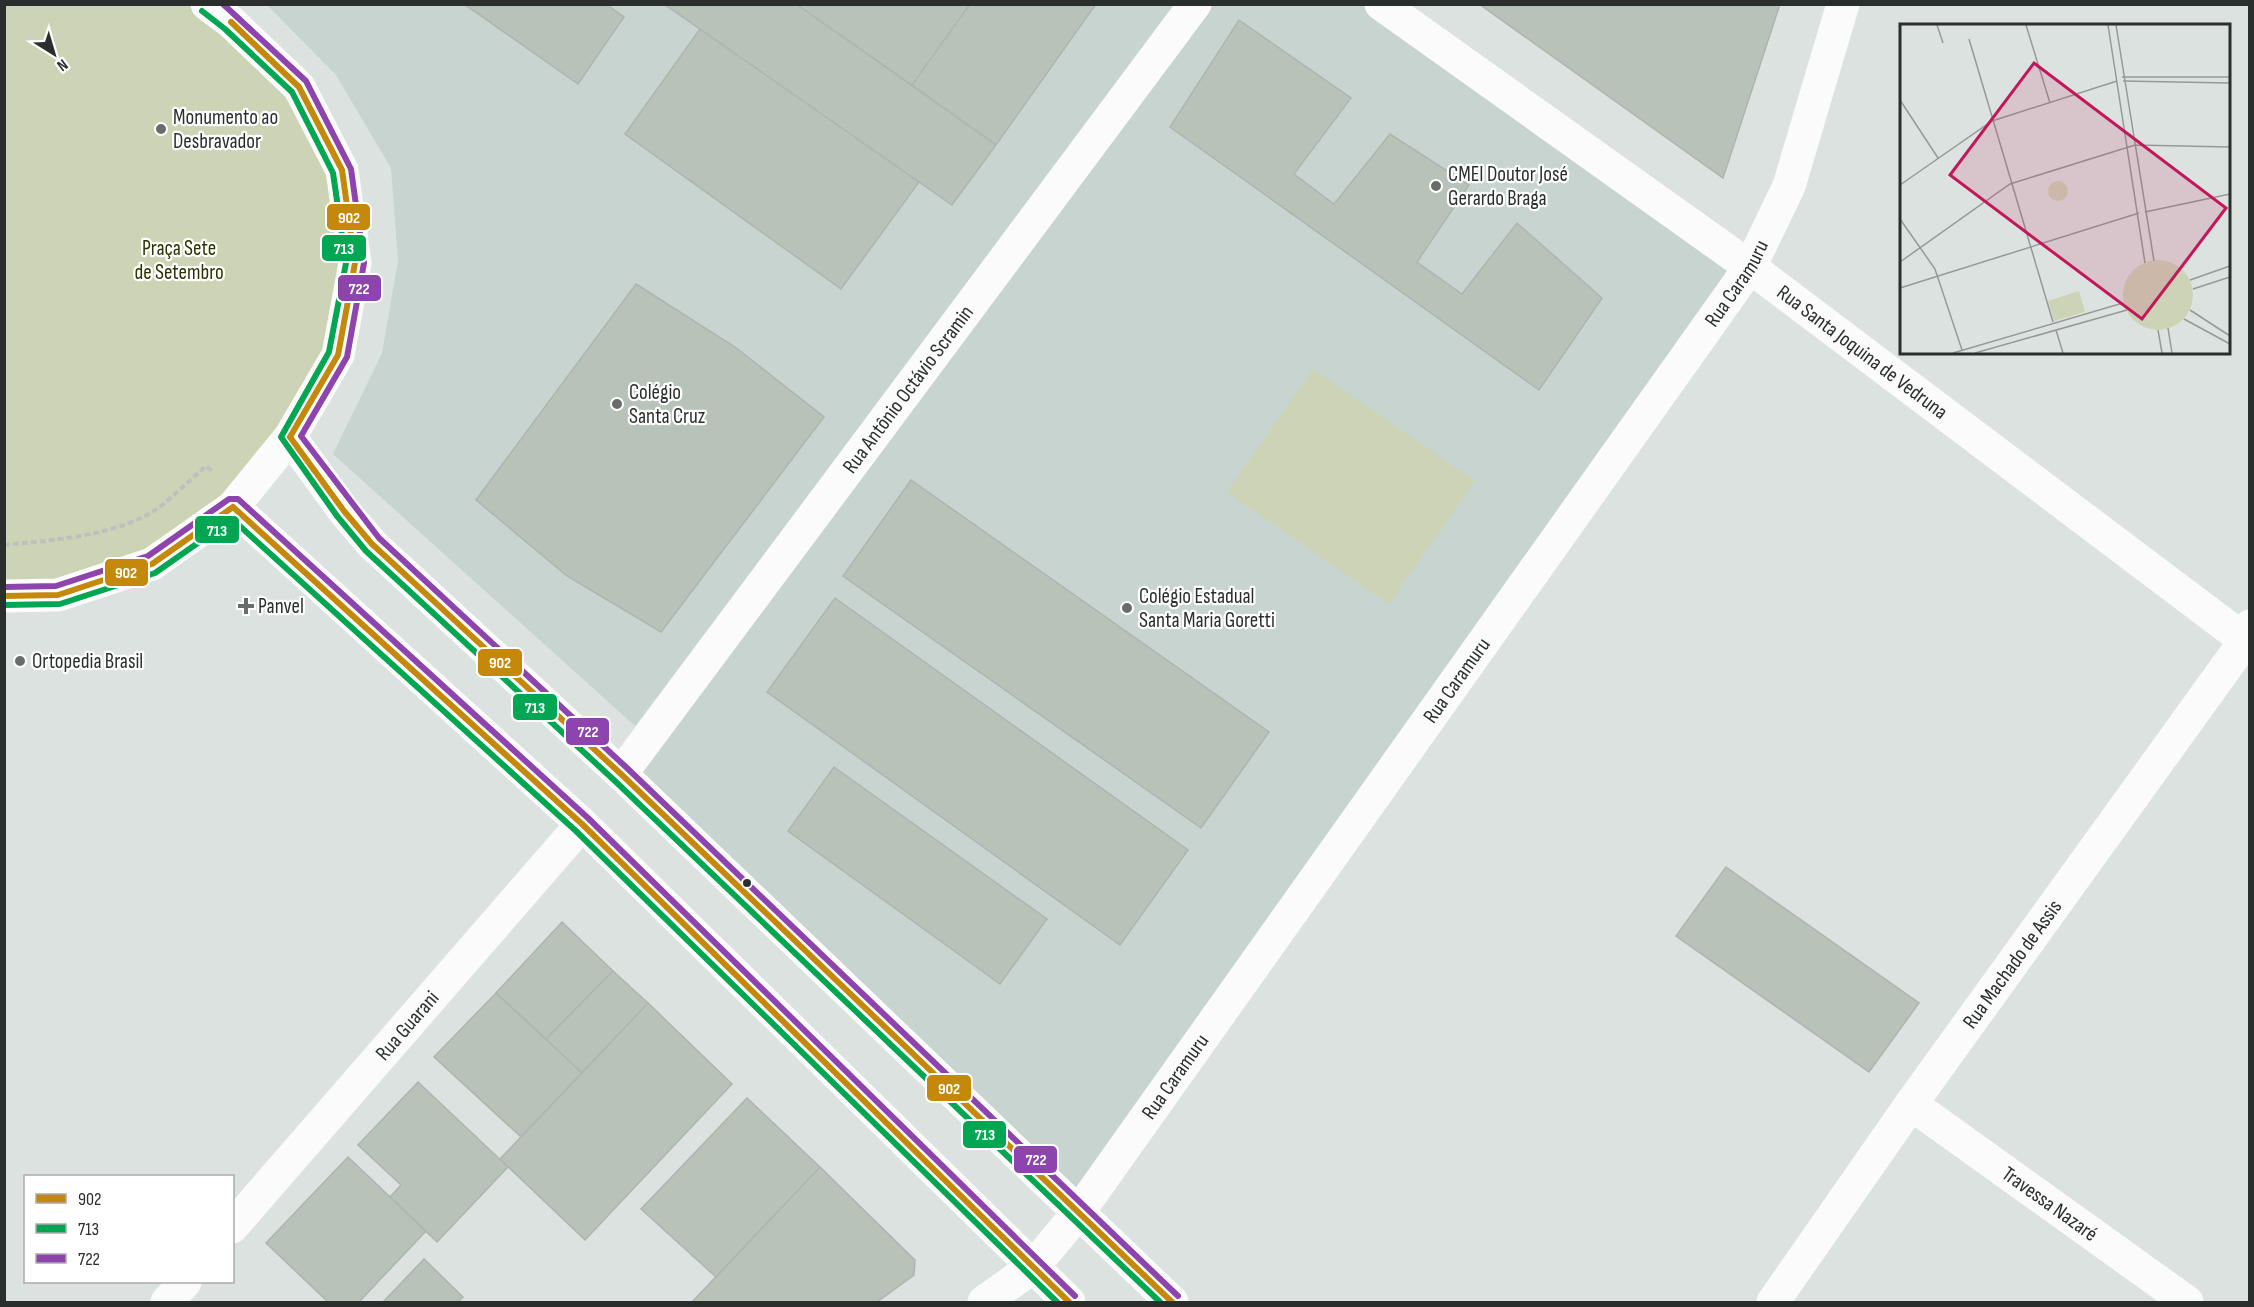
<svg xmlns="http://www.w3.org/2000/svg" width="2254" height="1307" font-family="'Sofia Sans Condensed',sans-serif">
<rect width="100%" height="100%" fill="#dce2df"/>
<path fill="#c8d4d0" d="M267,5H1177L635,726L333,454L382,353L398,261L391,168L336,75Z
M1195,5H1381L1750,267L1088,1200L631,762Z"/>
<path fill="#cdd4b5" d="M4,5H207L299,87L355,263L290,437L152,564L5,596Z
M1313,369L1475,481L1389,604L1227,492Z"/>
<path fill="#b7c2b8" stroke="#b0b4b1" stroke-width="1.5" d="M464,4H606L624,17L578,84Z
M664,4H796L996,145L952,205Z
M796,4H970L912,85Z
M970,4H1096L996,145L912,85Z
M1479,4H1780L1723,178Z
M1239,20L1351,98L1294,174L1334,204L1390,134L1469,185L1417,262L1462,294L1517,223L1602,298L1539,390L1170,127Z
M700,29L919,182L841,289L625,134Z
M636,284L735,347L824,417L661,632L567,576L476,500Z
M911,480L1269,732L1201,828L843,576Z
M835,598L1188,850L1120,945L767,692Z
M834,767L1047,919L1000,984L788,831Z
M1726,867L1919,1003L1869,1072L1676,936Z
M562,922L613,971L546,1039L496,993Z
M613,971L648,1003L582,1073L546,1039Z
M496,993L582,1073L521,1137L434,1057Z
M648,1003L732,1084L585,1240L500,1159Z
M418,1082L508,1167L437,1242L390,1197L401,1185L358,1145Z
M747,1098L820,1167L716,1277L641,1209Z
M348,1157L426,1231L359,1302H328L266,1243Z
M820,1167L915,1260L914,1275L877,1302H692Z
M424,1259L463,1297L458,1302H383Z"/>
<g fill="none" stroke-linecap="round" stroke-linejoin="round">
<path stroke="#bec0bf" stroke-width="4" stroke-dasharray="6 3" stroke-linecap="butt" d="M4,545C53,540 121,536 161,506C177,493 191,479 206,466L212,471"/>
<g stroke="#fafbfa" stroke-width="33">
<path id="s1" d="M1381,4L1750,267L2250,644"/>
<path id="s2" d="M621,774L1195,4"/>
<path id="s3" d="M1911,1104L2187,1302"/>
<path id="s4" d="M232,1227L582,824"/>
<path d="M167,1302L185,1282"/>
<path id="s5" d="M984,1302L1033,1267L1078,1213L1750,267L1789,186L1843,4"/>
</g>
<path stroke="#fafbfa" stroke-width="33" id="s6" d="M1773,1302L1911,1104L2245,641L2250,626"/>
<path stroke="#fafbfa" stroke-width="33" d="M290,437L344,511L372,544L621,774L1172,1302
M233,507L582,824L1069,1302
M4,596L58,595L152,564L233,507L290,437L338,355L355,263L342,170L299,87L231,22L207,4"/>
<g stroke="#fff" stroke-width="10">
<path id="bus-1" d="M231,22L299,87L342,170L355,263L338,355L290,437
M290,437L344,511L372,544L621,774L1172,1302
M233,507L582,824L1069,1302
M4,596L58,595L152,564L233,507"/>
</g>
<g stroke="#fff" stroke-width="10">
<path id="bus-2" d="M202,11L225,29L292,92L333,173L346,263L329,352L281,437L337,516L366,551L615,781L1160,1302
M4,605L60,604L155,573L232,519L576,831L1057,1302"/>
</g>
<g stroke="#fff" stroke-width="10">
<path id="bus-3" d="M223,4L306,81L351,169L364,263L347,357L301,436L379,538L627,768L1178,1296
M4,587L56,586L148,556L229,499H238L588,818L1075,1296"/>
</g>
<use href="#bus-1" stroke="#c4880b" stroke-width="6"/>
<use href="#bus-2" stroke="#00a651" stroke-width="6"/>
<use href="#bus-3" stroke="#8e44ad" stroke-width="6"/>
</g>
<g fill="#686d6b" stroke="#fff" stroke-width="2">
<circle cx="161" cy="129" r="6"/>
<circle cx="1436" cy="186" r="6"/>
<circle cx="617" cy="404" r="6"/>
<path d="M243 597h6v6h6v6h-6v6h-6v-6h-6v-6h6z"/>
<circle cx="1127" cy="608" r="6"/>
<circle cx="20" cy="661" r="6"/>
</g>
<circle fill="#2a2e2d" stroke="#fff" stroke-width="2" cx="747" cy="883" r="5"/>
<g text-anchor="middle" dominant-baseline="central" stroke-width="4.5" stroke-linejoin="round" paint-order="stroke">
<g font-size="21" fill="#2a2e2d" stroke="#fff" text-anchor="start">
<text x="173" y="117">Monumento ao<tspan x="173" dy="24">Desbravador</tspan></text>
<text x="1448" y="174">CMEI Doutor José<tspan x="1448" dy="24">Gerardo Braga</tspan></text>
<text x="629" y="392">Colégio<tspan x="629" dy="24">Santa Cruz</tspan></text>
<text x="1139" y="596">Colégio Estadual<tspan x="1139" dy="24">Santa Maria Goretti</tspan></text>
<text x="258" y="606">Panvel</text>
<text x="32" y="661">Ortopedia Brasil</text>
</g>
<g font-size="21" fill="#2d3202" stroke="#fff">
<text x="179" y="248">Praça Sete<tspan x="179" dy="24">de Setembro</tspan></text>
</g>
<g font-size="21" fill="#2a2e2d" stroke="#fff">
<text stroke="none"><textPath href="#s5" startOffset="1270">Rua Caramuru</textPath></text>
<text stroke="none"><textPath href="#s1" startOffset="594">Rua Santa Joquina de Vedruna</textPath></text>
<text stroke="none"><textPath href="#s2" startOffset="480">Rua Antônio Octávio Scramin</textPath></text>
<text stroke="none"><textPath href="#s5" startOffset="784">Rua Caramuru</textPath></text>
<text stroke="none"><textPath href="#s6" startOffset="414">Rua Machado de Assis</textPath></text>
<text stroke="none"><textPath href="#s4" startOffset="267">Rua Guarani</textPath></text>
<text stroke="none"><textPath href="#s5" startOffset="298">Rua Caramuru</textPath></text>
<text stroke="none"><textPath href="#s3" startOffset="171">Travessa Nazaré</textPath></text>
</g>
</g>
<g transform="translate(1900 24)">
<rect width="330" height="330" fill="#dce2df"/>
<path d="M148 167a10 10 0 1 1 20 0a10 10 0 1 1-20 0ZM223 271a35 35 0 1 1 70 0a35 35 0 1 1-70 0ZM179,267L185,288L154,297L148,277Z" fill="#cdd4b5"/>
<path fill="none" stroke="#959a98" stroke-width="1.5" d="M37,1L43,19M126,1L150,79M208,1L245,239M216,1L254,237M69,15L153,298M222,53H330M223,57L330,59M0,76L38,134M0,161L92,97L217,57M245,188L330,170M0,195L35,245L62,326M0,238L110,160L235,121L330,123M290,256L330,242M0,264L239,189M293,265L330,253M290,286L330,312M284,295L330,320M268,304L272,329M156,306L163,329M258,306L262,329M53,329L223,279M75,329L227,286"/>
<path fill="#c2185b" fill-opacity="0.15" stroke="#c2185b" stroke-width="3" d="M134,39L326,184L242,295L50,151Z"/>
<rect width="330" height="330" fill="none" stroke="#2a2e2d" stroke-width="3"/>
</g>
<g stroke="#fff" stroke-width="2">
<rect x="326" y="203" width="45" height="28" rx="6" fill="#c4880b"/>
<rect x="321" y="234" width="46" height="28" rx="6" fill="#00a651"/>
<rect x="337" y="274" width="45" height="28" rx="6" fill="#8e44ad"/>
<rect x="194" y="515" width="46" height="29" rx="6" fill="#00a651"/>
<rect x="104" y="558" width="45" height="29" rx="6" fill="#c4880b"/>
<rect x="477" y="648" width="46" height="29" rx="6" fill="#c4880b"/>
<rect x="512" y="693" width="46" height="28" rx="6" fill="#00a651"/>
<rect x="565" y="717" width="45" height="29" rx="6" fill="#8e44ad"/>
<rect x="926" y="1074" width="46" height="28" rx="6" fill="#c4880b"/>
<rect x="962" y="1120" width="45" height="29" rx="6" fill="#00a651"/>
<rect x="1013" y="1145" width="45" height="29" rx="6" fill="#8e44ad"/>
</g>
<g font-size="16" text-anchor="middle" font-weight="bold" fill="#fff">
<text x="349" y="223">902</text>
<text x="344" y="254">713</text>
<text x="359" y="294">722</text>
<text x="217" y="536">713</text>
<text x="126" y="578">902</text>
<text x="500" y="668">902</text>
<text x="535" y="713">713</text>
<text x="588" y="737">722</text>
<text x="949" y="1094">902</text>
<text x="985" y="1140">713</text>
<text x="1036" y="1165">722</text>
</g>
<rect width="2254" height="1307" fill="none" stroke="#2a2e2d" stroke-width="12"/>
<rect x="24" y="1175" width="210" height="108" fill="#ffffff" stroke="#aaabab" stroke-width="1.5"/>
<rect x="36" y="1194" width="30" height="9" fill="#c4880b" stroke="#aaabab" stroke-width="1.5"/>
<text x="78" y="1205" font-size="18" fill="#2a2e2d">902</text>
<rect x="36" y="1224" width="30" height="9" fill="#00a651" stroke="#aaabab" stroke-width="1.5"/>
<text x="78" y="1235" font-size="18" fill="#2a2e2d">713</text>
<rect x="36" y="1254" width="30" height="9" fill="#8e44ad" stroke="#aaabab" stroke-width="1.5"/>
<text x="78" y="1265" font-size="18" fill="#2a2e2d">722</text>
<g transform="translate(54 54) rotate(143)" stroke="#ffffff" stroke-width="4.5" paint-order="stroke">
<path d="M0-4.5L10 22L0 15L-10 22Z" fill="#2a2e2d"/>
<text y="-9" font-size="16" font-weight="bold" text-anchor="middle" fill="#2a2e2d">N</text>
</g>
</svg>
